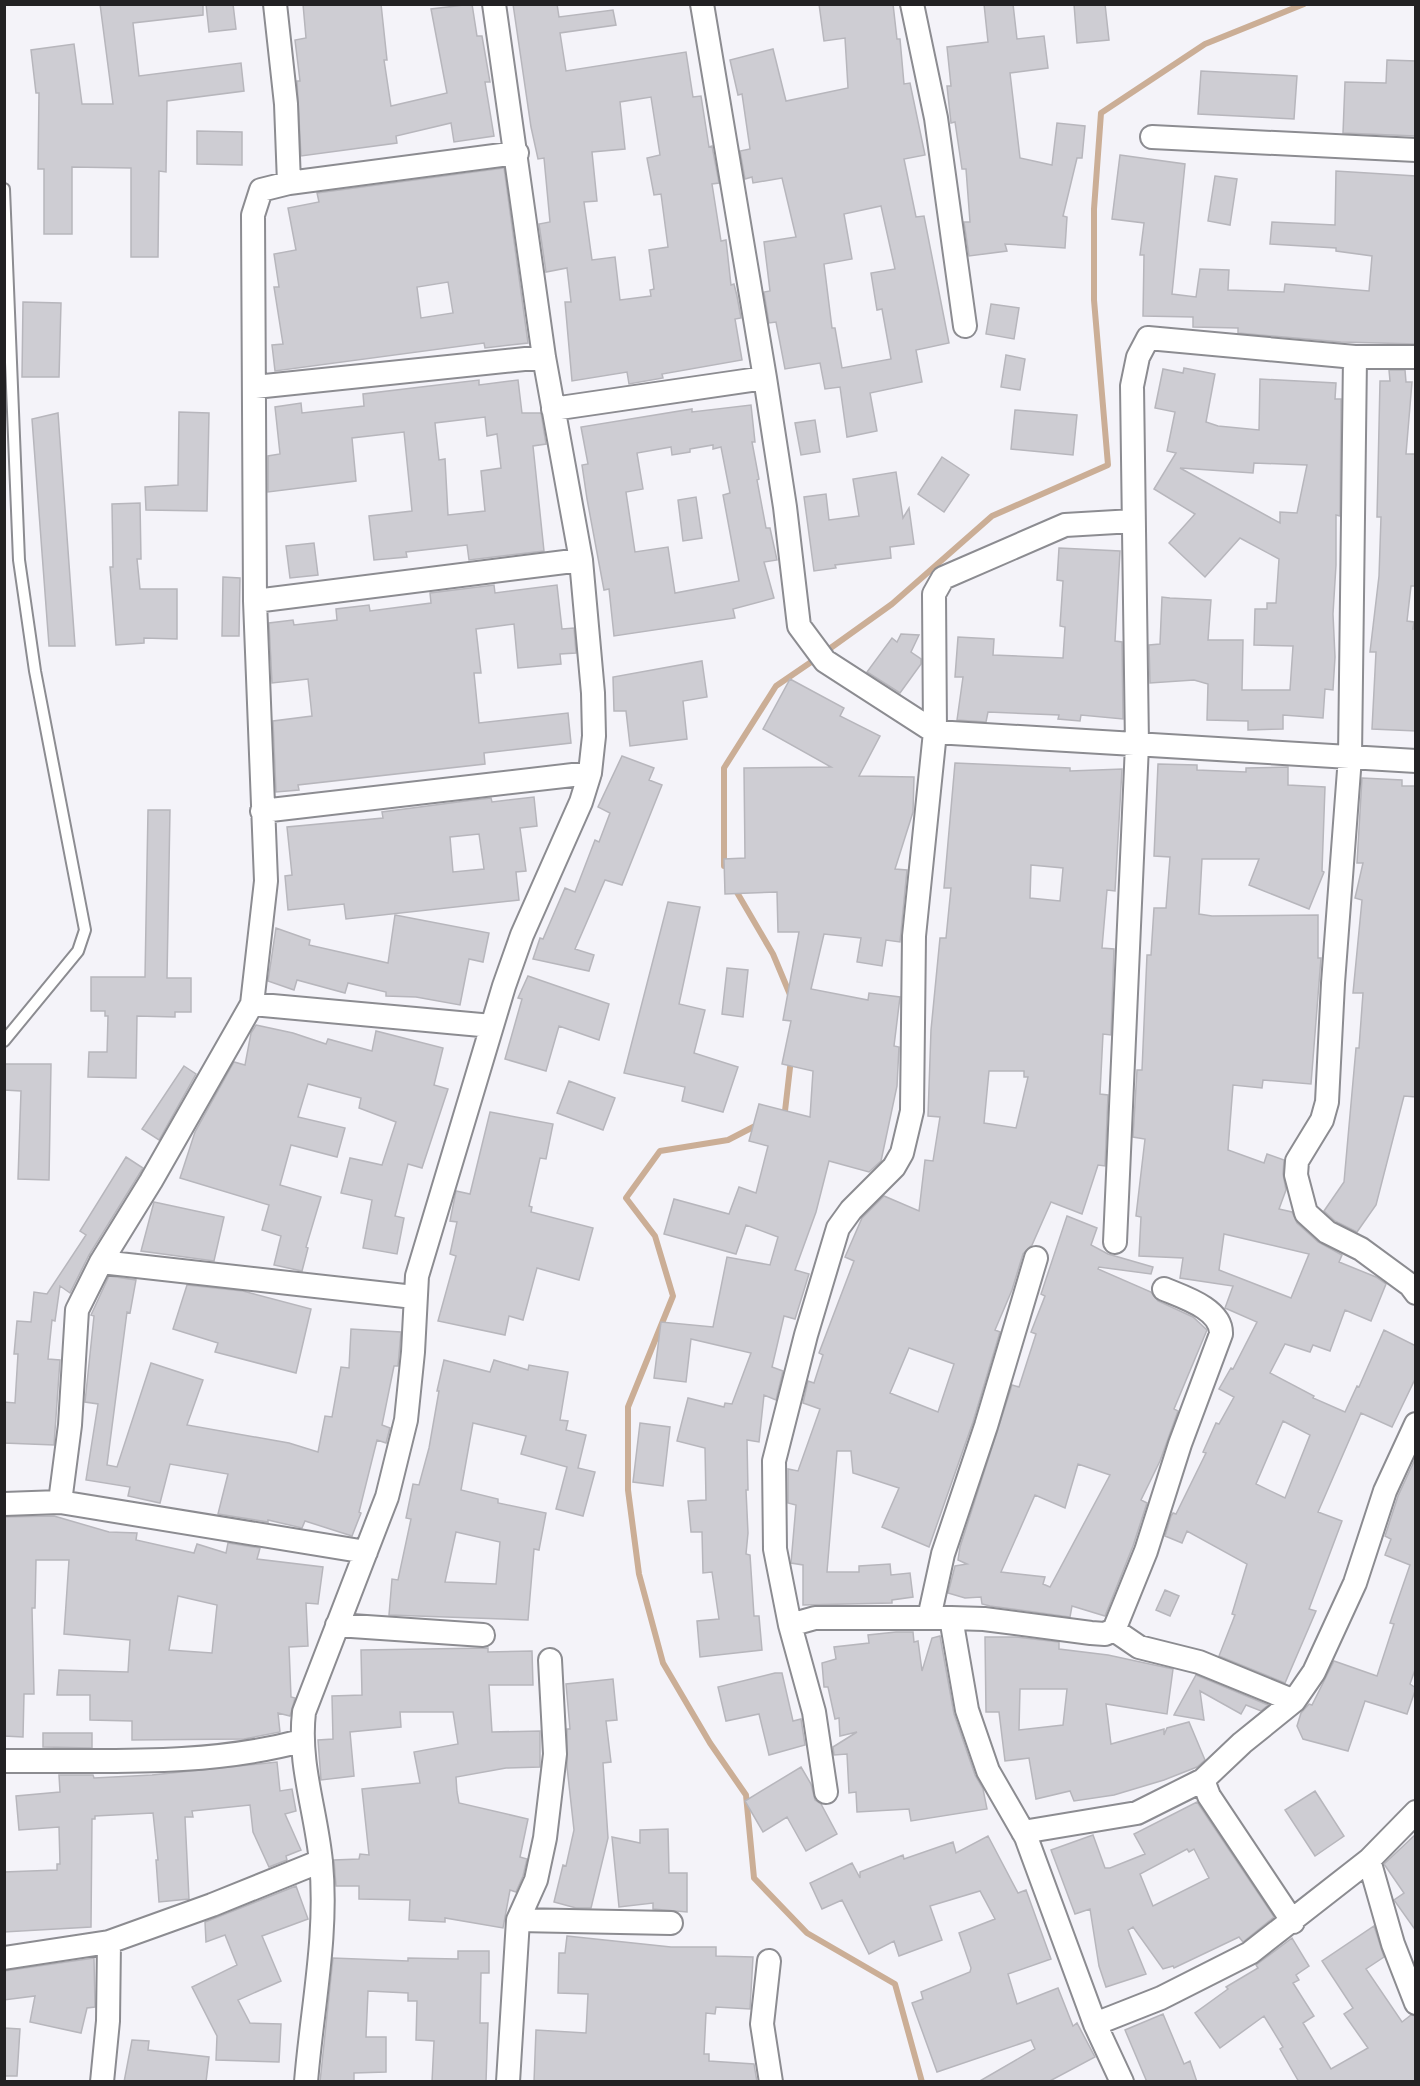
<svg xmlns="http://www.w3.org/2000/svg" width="1420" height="2086" font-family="Spectral,serif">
<rect width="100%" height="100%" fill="#f4f3f9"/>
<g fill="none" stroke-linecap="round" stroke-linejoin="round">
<path stroke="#cbae96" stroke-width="6" d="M825,652L892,604L992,516L1108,465L1094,300V209L1101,113L1205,44L1304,4
M724,866V768L776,686L817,658
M735,889L773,954L791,997
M779,1114L785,1111L791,1059
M759,1124L728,1140L660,1151L626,1198L655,1236L673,1296L628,1407V1490L639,1574L663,1663L710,1743L746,1795L754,1878L807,1933L895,1984L922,2082"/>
</g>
<path fill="#cecdd3" stroke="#b7b6bc" stroke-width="1.5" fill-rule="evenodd" d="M100,4H203V15L133,23L139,76L241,63L244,91L167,101L166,172L159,171L158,257H131V168L72,167V234H44V169H38L39,93H36L31,50L74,44L82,104H113Z
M206,4H233L236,29L209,32Z
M303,4H381L387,60H384L391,106L447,93L431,9L472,4L477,36H482L490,82H485L494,136L454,142L451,123L396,136L397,143L301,156L297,81H300L295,40L306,38Z
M513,4H557L559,17L613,10L616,25L560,33L566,71L686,52L693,97L701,96L709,147L712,146L719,183L712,184L721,241L726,240L731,285L734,284L737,296L741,318L735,319L742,360L662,374L663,378L629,384L627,372L572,381L565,302H571L567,268L546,272L539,224L550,222L544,158L538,159L531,127ZM651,97L660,155L647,158L654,195L661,194L668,247L649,250L654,289L650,290L651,296L620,300L615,257L592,260L584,202L597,201L592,152L625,149L620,102Z
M819,4H893L897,39H900L904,84L910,83L925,155L904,159L916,217L924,216L949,343L916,350L922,382L870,393L877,431L847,437L840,387L825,389L820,363L785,369L776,322L769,323L764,292L770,291L764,242L796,237L782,178L753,183L752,177L745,179L740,151L750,149L742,94L738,95L730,60L773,49L786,101L848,88L845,38L824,41ZM881,206L895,269L871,273L877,310L882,309L891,359L842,368L835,328H832L824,264L852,259L844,214Z
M984,4H1013L1017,39L1044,36L1048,68L1010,73L1020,158L1052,165L1057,123L1085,126L1082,158H1077L1063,216L1067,217L1065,248L1005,244L1007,251L969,256L964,222H970L966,169H962L955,122L951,123L947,86H951L947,47L988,42Z
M1074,4H1105L1109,40L1077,43Z
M1387,60L1416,61V136L1343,133L1345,82L1386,83Z
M1201,71L1297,76L1294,119L1198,114Z
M197,131L242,132V165L197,164Z
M1120,155L1185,164L1172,294L1196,297L1200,269L1229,270L1228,290L1284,292L1285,284L1369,291L1372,256L1336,251V248L1270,244L1272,222L1335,225L1336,171L1416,176V344L1341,342L1238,333V328L1193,327V317L1143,316L1144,255H1140L1144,223L1112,219Z
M504,168L528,343L485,348L484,343L275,371L272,345L283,344L274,287H279L274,254L296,250L288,208L319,202L317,193ZM448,282L453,313L421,318L417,287Z
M1215,176L1237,179L1230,225L1208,221Z
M23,302L61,303L59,377H22Z
M991,304L1019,308L1014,339L986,334Z
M1006,355L1025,359L1020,390L1001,387Z
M1184,368L1215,374L1206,422L1218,426L1259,430L1260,379L1336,383L1335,399H1341L1340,516L1336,515V565L1333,614L1335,657L1333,690L1325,689L1323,718L1283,715V729L1248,730V721L1207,720L1208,684L1194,680L1150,683L1149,645L1160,644L1162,597L1170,598L1211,600L1208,640H1243L1242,690H1290L1293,646L1254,645L1255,609H1267V603H1276L1279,559L1240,538L1205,577L1169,543L1195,514L1154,489L1176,453L1167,451L1175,412L1155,408L1163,369L1183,373ZM1254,463L1307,465L1297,513L1280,512V523L1180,468L1253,473Z
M1389,370H1405L1406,382H1412L1406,454H1416V586H1411L1407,621L1414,622L1413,629H1416V731L1372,729L1376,652H1370L1379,576L1381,517H1377L1380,381H1390Z
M479,380V385L518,380L522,413H541L546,444L533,446L544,551L469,560L467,545L406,552L407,557L374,560L369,516L412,511L404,432L352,438L356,481L268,492V456L280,454L275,407L301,403L302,413L364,406L363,394ZM485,417L487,436L497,434L501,468L481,471L485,511L448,515L445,459L439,460L435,423Z
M751,405L755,442H752L759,479L757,480L766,528H770L777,560L764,562L774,598L733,609L735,618L614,636L609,589L604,590L587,499L582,465L588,464L581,427L692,409V412ZM713,445V449L721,447L730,493L723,495L739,581L675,593L668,547L635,552L626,492L643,489L637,453L671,447L672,455L690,452V449Z
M1015,410L1077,415L1073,455L1011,449Z
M179,412L209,413L207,511L146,510L145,487L178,485Z
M58,413L75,646H49L32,419Z
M815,420L820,452L801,455L795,423Z
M942,457L969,475L944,512L918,494Z
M896,472L903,518L909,508L914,544L890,547L891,558L835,565L836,568L814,571L804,497L826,494L829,520L859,516L853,479Z
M696,497L702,538L683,541L678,500Z
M140,503L141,559H137L140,589H177V639L144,638V643L116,645L110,567H113L112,504Z
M314,543L318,575L290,578L286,546Z
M1059,548L1120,551L1115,641L1122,642L1123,719L1081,715L1080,721L1058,719L1059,715L988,712L986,722L957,720L963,677H955L958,637L994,639L993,655L1063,658L1065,627L1060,626L1063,581L1057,580Z
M223,577L240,578L239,636H222Z
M494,585L495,593L557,585L562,629L574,628L576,653L560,654L561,664L518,668L514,624L476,629L481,673H474L479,723L568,713L571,743L484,753L485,764L298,785L299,790L276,792L273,721L312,716L308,679L272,683L269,623L293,620L294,625L337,620L336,609L369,605L370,611L431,603L430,593Z
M901,634L919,635L911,652L921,659V664L900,693L867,672L892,638L897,642Z
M702,661L707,697L683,701L687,739L630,746L626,711H614L613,677Z
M790,679L844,708L840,716L880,736L859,776L914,777L913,812L895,869L907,870L900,942L886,940L882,966L857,962L861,938L824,934L811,989L868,1000L869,993L900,997L894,1046L899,1047L897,1086L881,1161L869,1172L829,1161L816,1212L795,1270L809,1274L795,1319L784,1316L772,1367L783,1371L776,1400L764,1395L759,1442L747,1440L748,1490H746L748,1533L746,1554L750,1555L754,1616H759L762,1650L700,1657L697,1621L719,1619L712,1572L703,1573L702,1532H691L688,1501L706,1500L705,1448L677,1441L688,1398L724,1407L725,1403L732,1404L751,1353L691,1339L686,1382L654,1378L661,1322L713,1327L727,1257L770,1265L778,1237L746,1225L736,1254L664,1234L674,1199L729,1214L739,1187L756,1193L768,1146L749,1141L759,1104L810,1117L813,1071L782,1064L791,1021L783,1020L799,932H778L777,892L725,894L724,859L745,858L744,768L831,767L763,729Z
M622,756L654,768L649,780L662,785L622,885L605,880L575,949L594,955L589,971L533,959L540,938L543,939L565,888L575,892L595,840L599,842L610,813L598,807Z
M955,763L1070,768V771L1122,769L1115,891L1107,890L1102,948L1114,949L1111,1035L1103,1034L1100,1094L1108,1095L1105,1166L1098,1165L1082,1214L1051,1202L1032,1245L1023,1254L1012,1290L995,1330L1000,1332L973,1422L929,1547L882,1527L899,1488L853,1473L851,1451H837L827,1572H859V1566L890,1564L891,1575L910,1573L913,1597L892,1600V1603L803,1605V1565L791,1563L796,1505L788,1503V1469L798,1471L820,1409L803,1403L808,1381L814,1383L823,1355L819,1353L854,1261L845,1257L862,1218L884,1196L919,1211L925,1160L933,1161L940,1117L928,1116L931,1030L940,938H946L951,888H944ZM1031,865L1063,868L1060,901L1030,898ZM989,1071H1024V1077H1028L1016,1128L984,1123ZM909,1348L954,1364L938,1412L890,1393Z
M1158,764L1197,765V770L1246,772V768L1288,767V785L1325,787L1322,871L1324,872L1309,909L1249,885L1259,859H1202L1199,914L1212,916L1318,915V958H1321L1311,1084L1263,1080L1262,1088L1233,1085L1228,1150L1264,1163L1267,1154L1284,1160L1283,1174L1286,1190L1279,1209L1292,1212L1297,1223L1318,1242L1342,1255L1339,1262L1376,1277L1386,1284L1371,1321L1345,1310L1330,1351L1313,1345L1310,1352L1285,1344L1270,1373L1314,1396L1313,1398L1345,1412L1357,1386L1359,1387L1384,1330L1416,1346V1377L1392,1427L1361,1413L1318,1512L1342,1521L1309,1609L1316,1611L1285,1683L1219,1656L1235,1615L1232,1614L1247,1564L1187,1531L1182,1543L1165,1536L1171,1516L1173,1513L1176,1514L1206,1453L1203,1452L1216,1423L1219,1424L1234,1397L1219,1389L1231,1368L1233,1369L1257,1322L1225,1308L1233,1286L1180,1278L1183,1258L1139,1256L1141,1217L1136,1216L1145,1139L1133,1137L1137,1070H1142L1147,955H1151L1154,908H1166L1170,857L1154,856ZM1224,1234L1309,1254L1291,1298L1219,1270ZM1283,1421L1310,1435L1285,1498L1256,1484Z
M1362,778L1402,780V786H1416V1097L1404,1096L1376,1205L1357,1232L1335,1221L1324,1211L1344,1182L1356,1048H1359L1363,993H1353L1362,900L1355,898L1363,863H1357Z
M534,797L537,826L520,828L526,871L516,872L519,900L346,919L344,904L288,910L285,876L292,875L287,827L383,818L382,812L473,800L491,798L492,802ZM479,834L484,869L453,872L450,837Z
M148,810H170L167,978H191V1012H175V1017L137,1016L136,1078L88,1077L89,1052H107L108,1016H105V1011H91V977H145Z
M668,902L700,907L679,1004L705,1010L694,1053L738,1067L723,1112L682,1101L685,1087L624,1073Z
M395,915L489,933L483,962L469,959L460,1005L416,997L386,996V992L348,983L345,993L297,980L294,990L268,981L276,928L310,940L309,945L388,963Z
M727,968L748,970L743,1017L722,1014Z
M528,976L609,1004L599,1040L559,1026L546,1071L505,1059L522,999L518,998Z
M256,1025L293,1033L326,1044L328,1039L372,1051L376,1031L443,1048L434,1085L448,1089L422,1168L408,1164L395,1216L404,1218L397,1254L363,1248L372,1200L341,1193L350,1158L382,1165L396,1122L359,1108L361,1098L308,1084L298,1117L345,1128L337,1157L291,1145L280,1185L321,1197L306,1247L308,1248L302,1271L274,1265L281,1236L262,1230L269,1205L180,1178L195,1132L234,1062L245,1065L251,1033Z
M4,1064H51L49,1180L18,1179L21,1091L4,1090Z
M184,1066L196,1074L159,1140L142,1129Z
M569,1081L615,1098L603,1130L557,1113Z
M490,1112L553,1124L546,1159L540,1158L529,1206L532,1207L531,1212L593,1228L579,1280L537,1268L523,1320L509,1316L505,1335L438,1321L456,1256L450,1254L457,1222L450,1221L456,1191L470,1194Z
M126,1157L143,1168L89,1255L70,1293L60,1286L55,1321L52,1320L48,1359L60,1360L54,1445L4,1443V1402L15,1403L18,1354H14L17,1321L31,1322L34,1292L47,1294L86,1235L80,1231Z
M154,1202L224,1217L214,1261L141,1251Z
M1067,1216L1097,1228L1091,1245L1108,1254L1153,1267L1151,1274L1099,1267L1098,1269L1151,1292L1158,1301L1193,1317L1207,1330L1174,1409L1178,1411L1160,1461L1141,1500L1147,1503L1133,1546L1105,1616L1072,1606L1070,1617L990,1606L982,1604L981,1597L965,1598L948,1593L955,1566L967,1564L958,1560L960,1547L1012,1385L1019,1387L1036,1334L1031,1332L1045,1296L1041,1294ZM1078,1464L1110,1475L1050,1587L1043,1584L1045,1577L1001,1572L1035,1495L1065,1508Z
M109,1276L136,1280L130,1313L127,1312L107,1465L117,1467L151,1363L203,1380L187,1425L289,1443L318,1452L325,1416L332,1417L341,1367L349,1368L351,1329L401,1332L398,1366H394L382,1425L390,1428L386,1443L377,1440L359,1512L361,1513L352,1536L305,1521L302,1528L268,1520V1522L218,1514L228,1474L170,1464L160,1503L128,1496L130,1487L86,1480L98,1404L85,1402L94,1316L91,1315Z
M187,1285L243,1291L311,1309L296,1373L215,1352L218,1343L173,1329Z
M444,1360L490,1372L494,1360L528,1370L529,1365L568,1372L560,1420L568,1421L566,1430L586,1435L578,1468L595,1472L583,1516L556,1509L567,1467L521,1454L526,1436L473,1423L461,1490L498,1499V1503L546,1513L539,1550L534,1549L528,1620L389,1615L392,1579L398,1580L411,1519L406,1518L413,1484L419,1485L429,1448L439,1391H437ZM456,1532L500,1542L496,1584L445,1582Z
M640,1423L670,1427L663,1486L633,1482Z
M1416,1457V1667L1410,1684L1416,1688L1407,1714L1365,1701L1348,1751L1303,1739L1297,1726L1301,1713L1309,1704L1312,1705L1334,1661L1377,1676L1394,1624L1390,1623L1410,1565L1385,1555L1391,1539L1385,1536L1398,1496Z
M54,1516L109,1532L137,1533L136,1540L194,1553L197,1544L226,1553L228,1543L260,1548L257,1559L323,1567L318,1604L306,1603L308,1646L289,1647L291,1697L295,1698L290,1716L278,1713L280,1732L244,1739L132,1740V1721L90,1720V1695H57L59,1670L128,1672L130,1640L64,1634L69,1560H36L35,1608H32L34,1694H24L23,1737L4,1736V1517ZM178,1596L217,1605L212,1653L169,1650Z
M1165,1590L1179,1596L1170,1616L1156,1610Z
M896,1632H913L914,1642L918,1641L922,1671L932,1638L940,1636L954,1714L975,1775L983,1789L987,1809L911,1821L909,1809L857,1812L856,1792L849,1793L847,1754L834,1755L833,1747L857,1732L840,1736L839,1718L835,1719L828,1687H824L822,1663L836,1659L834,1647L869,1643L868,1635Z
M985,1637H1015L1059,1642V1649L1108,1655L1173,1669L1167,1714L1106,1704L1111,1744L1164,1729V1735L1167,1728L1189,1722L1205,1760L1197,1767L1164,1780L1114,1795L1074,1801L1070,1791L1036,1799L1029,1758L1005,1761L999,1712H986ZM1020,1689H1067L1063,1725L1019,1730Z
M488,1648V1652L532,1651L533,1685H489L492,1732L540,1731V1767L506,1768L456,1777L457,1792L459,1803L528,1819L520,1857L527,1859L523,1876L516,1892L510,1890L503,1928L445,1918V1922L409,1920L410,1900L359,1899V1886H336L334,1860L359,1859L360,1854L369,1855L362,1789L420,1783L414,1752L458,1744L453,1712H400L401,1727L350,1732L354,1776L321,1780L318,1740L333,1739L332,1696L362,1695L361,1650Z
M775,1673H782L793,1721L801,1719L805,1745L769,1755L759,1714L726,1721L718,1687Z
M1196,1675L1268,1705L1261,1711L1246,1705L1241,1714L1200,1691L1204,1720L1174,1715Z
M613,1679L617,1720L606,1721L611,1762L603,1763L608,1838L591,1908H576L554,1902L563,1865L566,1866L574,1830L567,1767V1729H570L566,1684Z
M43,1733H92V1748L43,1747Z
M277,1762L280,1791L292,1789L296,1811L285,1814L301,1850L286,1856L287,1860L269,1867L253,1832L250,1805L192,1811L193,1817H185L189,1899L159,1902L156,1860H158L153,1813L95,1816V1819H92L91,1927L4,1932V1872L57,1870V1864H60L59,1827L19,1830L16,1796L60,1792L59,1775H93L94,1778L152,1775Z
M801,1767L811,1784L815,1800L821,1804L837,1834L806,1851L787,1817L763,1832L745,1801Z
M1315,1791L1344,1836L1315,1856L1285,1810Z
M1197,1802L1274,1917L1243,1942L1239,1937L1174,1968L1173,1966L1163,1969L1133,1927L1128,1930L1146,1974L1106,1987L1099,1966L1090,1909L1075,1914L1051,1850L1093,1835L1105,1868H1110L1145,1854L1134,1834ZM1187,1849L1189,1852L1194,1849L1209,1878L1153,1906L1140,1874Z
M668,1829L669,1873H687V1912L653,1909V1903L619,1907L612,1837L640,1843V1830Z
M1416,1834V1931L1394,1900L1404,1893L1384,1864Z
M988,1836L1018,1893L1026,1890L1051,1959L1008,1974L1017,2004L1058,1988L1073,2026L1077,2023L1095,2057L1048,2082H978L1035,2049L1031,2040L937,2072L912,2003L923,1999L921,1992L970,1972L971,1968L959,1933L995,1919L980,1891L930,1906L942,1940L899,1956L894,1941L869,1954L842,1900L822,1909L810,1883L852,1863L860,1878V1872L903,1855L904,1859L953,1842L956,1853Z
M296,1886L308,1919L262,1936L281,1981L238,2000L250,2023L281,2024L279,2062L216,2060L217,2036L192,1987L237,1965L225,1935L206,1942L205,1922Z
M1374,1926L1384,1957L1366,1969L1402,2022L1411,2015L1416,2016V2082H1299L1280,2049L1283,2047L1264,2016L1220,2048L1195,2013L1228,1989L1226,1987L1258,1968L1256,1965L1292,1938L1309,1966L1296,1975L1299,1980L1293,1983L1314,2016L1303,2023L1331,2069L1368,2048L1344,2014L1353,2008L1322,1961Z
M567,1936L671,1947H716V1956L753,1957L750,2009L716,2007L715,2014L706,2013L704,2054H709V2061L754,2064L757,2082H534L536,2030L586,2033L588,1994L558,1993L559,1953H565Z
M458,1951H489V1973H481L480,2023H488L486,2082H432L434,2041L416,2040L417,2001H408V1993L368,1991L366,2037H386V2072L354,2073V2082H320L333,1958L408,1961V1958L458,1959Z
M94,1958L95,2007L87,2008L81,2033L30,2022L35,1996L4,2000V1971Z
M1163,2014L1184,2064L1190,2061L1197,2082H1147L1125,2030Z
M4,2028L20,2029L17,2076H4Z
M132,2040L149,2041L148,2050L209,2057L206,2082H124Z"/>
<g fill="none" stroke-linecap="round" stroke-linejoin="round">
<g stroke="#8c8c91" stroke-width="14">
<path id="service" d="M4,189L19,560L35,671L85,930L78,951L4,1041"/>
</g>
<g stroke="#8c8c91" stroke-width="26">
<path id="minor" d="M275,4L286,104L289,183
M702,4L765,378L785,507L799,626L825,661L935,732L1416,761
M912,4L936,118L965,326
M1152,137L1416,150
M1355,357L1350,757L1333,983L1327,1102L1322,1120L1297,1161L1296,1175L1306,1213L1327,1232L1361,1249L1410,1285L1416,1293
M255,387L544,357
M553,409L765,378
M255,601L581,560
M262,811L590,773
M252,1004L492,1026
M1115,1242L1137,745L1132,386L1138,357L1148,338L1355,357H1416
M101,1262L414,1297
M60,1502L70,1425L77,1310L101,1262L151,1181L252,1004L266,881L255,601L253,215L261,190L289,183L517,153
M4,1504L60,1502L366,1552
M929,1618L943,1554L986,1426L1036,1258
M951,1618L967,1710L988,1771L1026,1837L1095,2024L1122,2082
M337,1625L483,1635
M790,1625L815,1618H951L984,1619L1091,1633L1105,1634L1114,1630L1146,1551L1180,1444L1221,1334C1222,1309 1183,1297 1164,1289
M1114,1630L1139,1647L1199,1662L1294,1701
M4,1761C102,1760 205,1767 301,1741
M826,1792L814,1712L790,1625L775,1549L774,1461L806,1335L838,1228L851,1210L894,1167L902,1153L912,1111L914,936L935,732L934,594L943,578L1065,525L1133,521
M1023,1832L1137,1813L1203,1780
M1369,1860L1393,1944L1416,2003
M518,1920L671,1923
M1293,1922L1209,1796L1203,1780L1242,1743L1294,1701L1314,1672L1355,1583L1385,1491L1416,1424
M4,1958L109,1942L212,1905L321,1861
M769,1961L762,2024L771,2082
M1095,2024L1161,1998L1250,1953L1369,1860L1416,1812
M102,2082L108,2021L109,1942
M306,2082C312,2008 328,1935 321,1862C316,1810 298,1764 304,1712L387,1497L406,1420L413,1352L417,1276L504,986L522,935L581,802L590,773L594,736L593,693L581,560L544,357L494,4
M508,2082L518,1920L536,1880L545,1838L555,1754L550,1660"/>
</g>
<use href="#service" stroke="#fff" stroke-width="10"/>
<use href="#minor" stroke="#fff" stroke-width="22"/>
</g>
<rect width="1420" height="2086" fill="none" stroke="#222123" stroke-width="12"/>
</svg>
